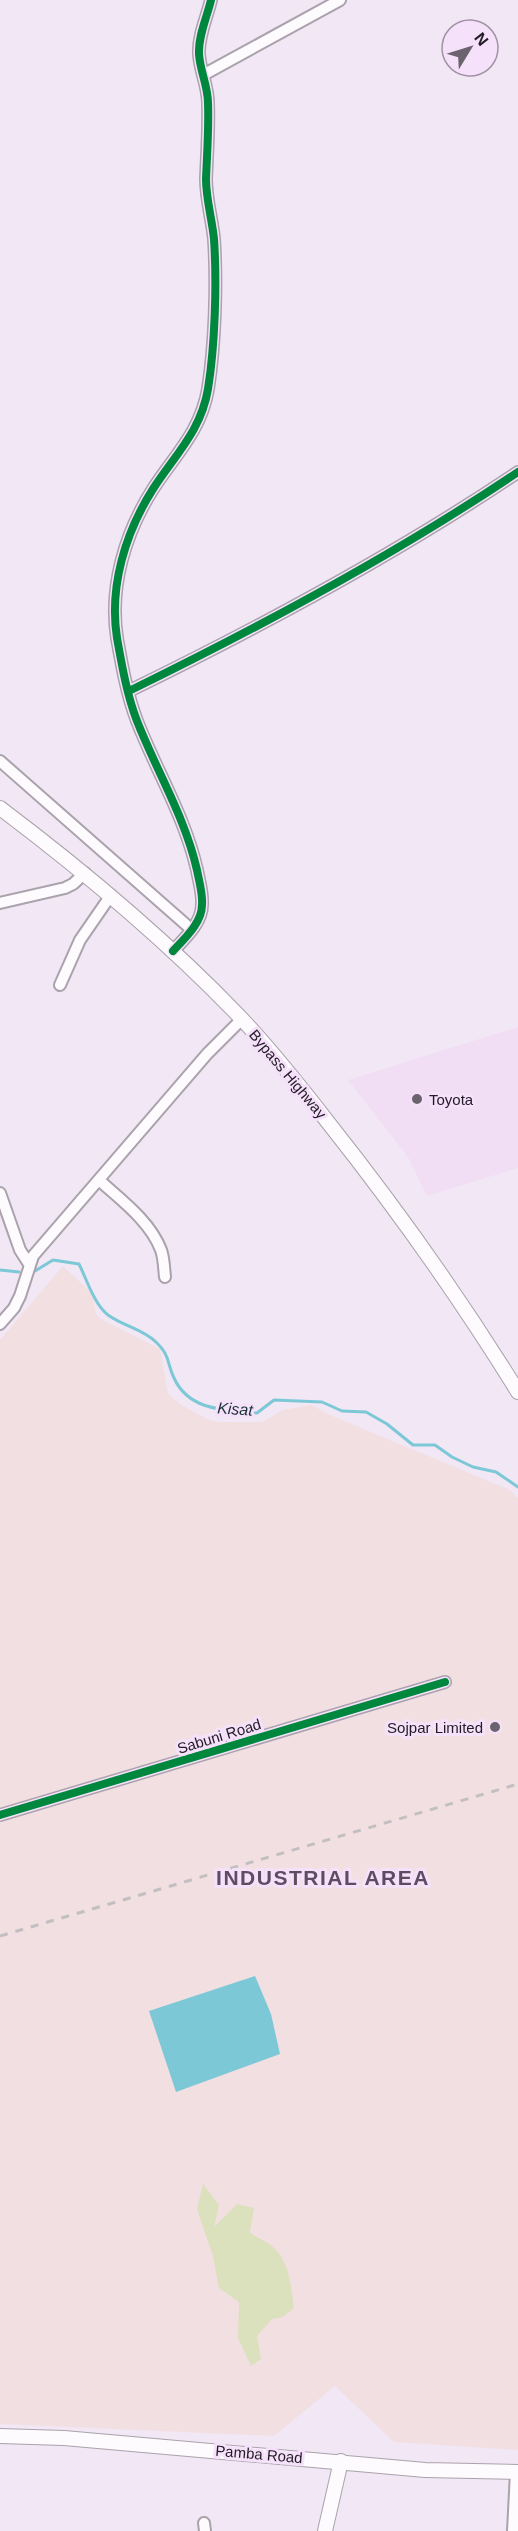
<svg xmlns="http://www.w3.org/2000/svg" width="518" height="2531" font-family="Helvetica,sans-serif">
<rect width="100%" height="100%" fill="#f2e7f4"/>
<path fill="#f1def5" d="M518,1027V1168L427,1196L408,1157L348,1080Z"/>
<path fill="#f2dfe2" d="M63,1266L92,1293L96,1314L101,1319L160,1349L168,1394L183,1406L207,1419L217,1422H262L283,1410L312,1405L330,1415L510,1490L518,1498V2450L394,2442L335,2386L274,2436L0,2424V1340Z"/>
<path fill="#dbe0bd" d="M203,2184L219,2205L214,2227L237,2204L254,2208L250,2232C257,2239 268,2241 274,2248C290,2263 291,2288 294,2308L283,2317L272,2319L257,2336L261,2359L251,2366L238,2338L239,2302L219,2288L213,2256L197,2209Z"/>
<path fill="#7cc8d7" d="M255,1976L271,2014L280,2054L176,2092L149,2011Z"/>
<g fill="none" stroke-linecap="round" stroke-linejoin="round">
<path stroke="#7cc8d7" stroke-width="3" d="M0,1270L19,1272
M35,1271L53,1260L79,1264C87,1280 94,1304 108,1315C123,1326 143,1329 156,1342C171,1357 166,1361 174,1378C189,1411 225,1410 257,1413L274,1400L322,1402L342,1411L366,1412L387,1424L413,1445H435L452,1457L473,1467L496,1472L518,1487"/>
<g stroke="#aaa2ac" stroke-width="14">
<path id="minor" d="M203,75L340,0
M129,691C262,626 395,555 518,472
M0,761L191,929
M0,903L65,888L73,884L85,873
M173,951C184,939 202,923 202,905C203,894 199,881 197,870C185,817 157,772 137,721C127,695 122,666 117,638C109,587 125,533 153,489C175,455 201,431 208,389C215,345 217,284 214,239C212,219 206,199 206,179C207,154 209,128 208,103C208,86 200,71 199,54C198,36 207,17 211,0
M60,985L80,940L111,895
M99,1180C121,1200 150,1221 161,1250C164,1258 164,1268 165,1277
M0,1193L20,1250L29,1264
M0,1324L14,1308L20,1296L33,1256L207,1054L242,1019
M0,1815L445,1682
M204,2523L205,2531
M513,2531L516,2472"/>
</g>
<g stroke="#aaa2ac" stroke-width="16">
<path id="major" d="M0,808C85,872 166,940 240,1017C271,1050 299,1085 327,1121C396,1208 460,1298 518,1392
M0,2436L64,2438L425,2470L518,2472
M325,2531L341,2461"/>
</g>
<use href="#minor" stroke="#fdfbfd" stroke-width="10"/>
<use href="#major" stroke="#fdfbfd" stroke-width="14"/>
<path stroke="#c2bfc2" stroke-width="3" stroke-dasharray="8 8" stroke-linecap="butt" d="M0,1936L518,1784"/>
<g stroke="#f5e1fa" stroke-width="11">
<path id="cycleway" d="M129,691C262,626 395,555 518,472
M173,951C184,939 202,923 202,905C203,894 199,881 197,870C185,817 157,772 137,721C127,695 122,666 117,638C109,587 125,533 153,489C175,455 201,431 208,389C215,345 217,284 214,239C212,219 206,199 206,179C207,154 209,128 208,103C208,86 200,71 199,54C198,36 207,17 211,0
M0,1815L445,1682"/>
</g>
<use href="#cycleway" stroke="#00873e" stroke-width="8"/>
</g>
<g fill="#6b636d" stroke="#f5e1fa" stroke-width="2">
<circle cx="417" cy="1099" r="6"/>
<circle cx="495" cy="1727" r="6"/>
</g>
<g text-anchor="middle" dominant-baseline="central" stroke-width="6" stroke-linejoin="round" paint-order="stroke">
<g font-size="15" fill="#231c25" stroke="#f5e1fa">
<text transform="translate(288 1074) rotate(50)">Bypass Highway</text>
<text transform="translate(219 1736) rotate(-17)">Sabuni Road</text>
<text transform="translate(259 2454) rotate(5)">Pamba Road</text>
</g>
<g font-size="15" fill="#231c25" stroke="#f5e1fa" text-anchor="start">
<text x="429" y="1099">Toyota</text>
<text x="483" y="1727" text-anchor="end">Sojpar Limited</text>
</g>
<g font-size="16" font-style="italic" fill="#183135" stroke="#f5e1fa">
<text transform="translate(235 1409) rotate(4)">Kisat</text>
</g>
<g font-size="21" font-weight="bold" letter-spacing="1.5" fill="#5e4d62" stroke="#f5e1fa">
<text x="323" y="1877">INDUSTRIAL AREA</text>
</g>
</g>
<g transform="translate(470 48) rotate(52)"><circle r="28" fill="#f5e1fa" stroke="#a192a5" stroke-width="1.5"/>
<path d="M0-4.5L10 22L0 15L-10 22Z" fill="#6b636d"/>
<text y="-9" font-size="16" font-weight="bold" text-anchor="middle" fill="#231c25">N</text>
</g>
</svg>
